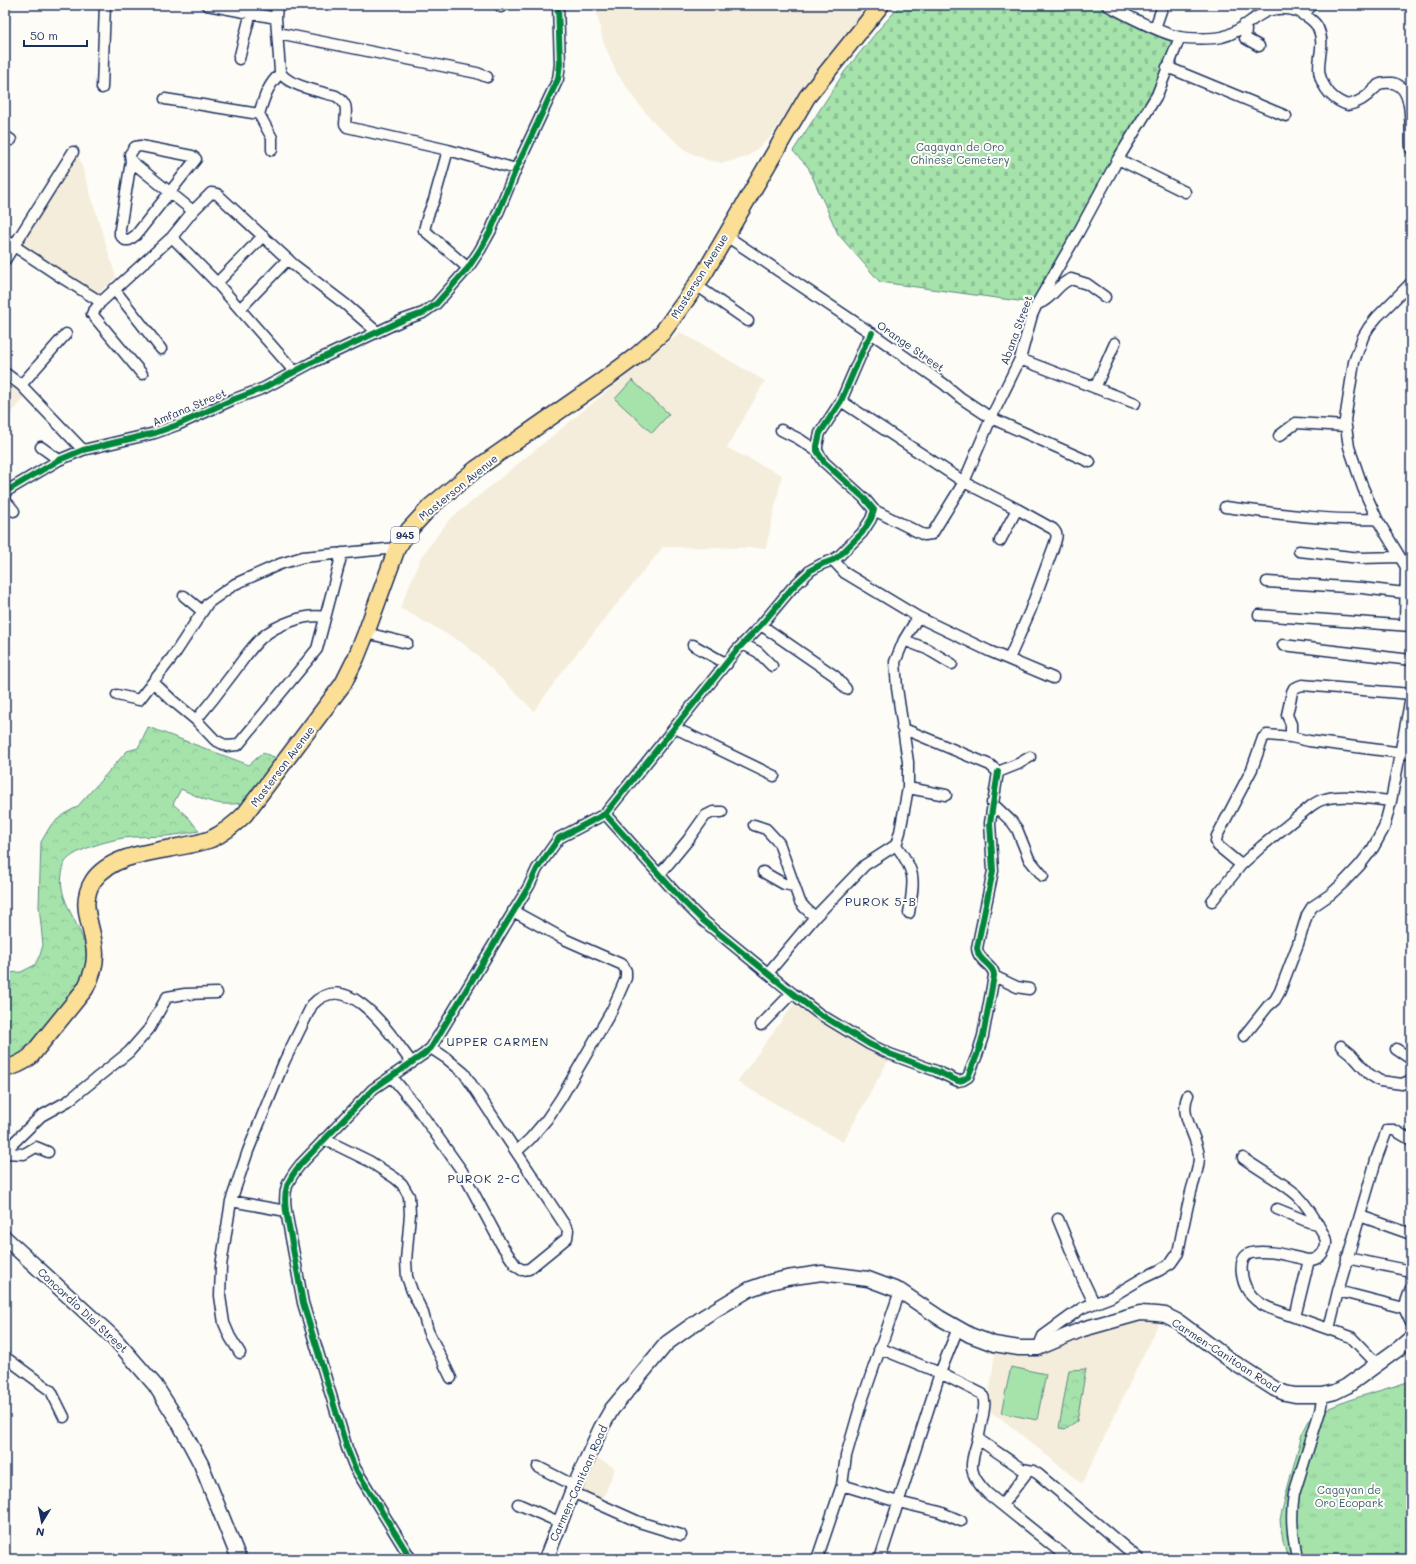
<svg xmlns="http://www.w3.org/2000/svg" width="1416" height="1564" font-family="Mali,sans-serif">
<defs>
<pattern id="forest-crowns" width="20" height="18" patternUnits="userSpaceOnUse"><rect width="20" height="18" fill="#a5e3ab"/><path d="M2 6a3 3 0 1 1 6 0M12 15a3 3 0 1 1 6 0" fill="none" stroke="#8dc396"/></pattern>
<pattern id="cemetery-stones" width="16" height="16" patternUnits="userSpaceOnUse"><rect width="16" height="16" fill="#a5e3ab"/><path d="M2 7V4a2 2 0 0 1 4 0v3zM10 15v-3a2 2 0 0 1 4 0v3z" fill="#8dc396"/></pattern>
<pattern id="park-tufts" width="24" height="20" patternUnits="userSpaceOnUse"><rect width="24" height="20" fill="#a5e3ab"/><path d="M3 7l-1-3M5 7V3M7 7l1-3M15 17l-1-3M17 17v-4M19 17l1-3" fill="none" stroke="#8dc396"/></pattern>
</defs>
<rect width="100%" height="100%" fill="#fdfcf7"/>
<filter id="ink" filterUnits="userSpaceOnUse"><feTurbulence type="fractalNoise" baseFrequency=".025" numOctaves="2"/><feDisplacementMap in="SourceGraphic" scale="8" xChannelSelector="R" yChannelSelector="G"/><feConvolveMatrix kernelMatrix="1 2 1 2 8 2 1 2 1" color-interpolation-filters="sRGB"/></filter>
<g filter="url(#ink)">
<path fill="#f5eddb" d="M595,5H870L817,70L768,140L747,157L723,163L707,160L687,151L657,126L636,101L616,72L603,41Z
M75,154L79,157L116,277L94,298L17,245Z
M680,332L765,381L727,448L782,475L766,548L663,547L565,668L534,711L479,657L461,642L400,608L421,557L449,520Z
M5,382L26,395L5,422Z
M796,1001L889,1059L843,1142L737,1082Z
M1151,1317L1159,1322L1082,1484L1003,1420L987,1410L996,1346L1018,1347Z
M592,1455L615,1468L603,1499L578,1490Z"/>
<path fill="#a5e3ab" stroke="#608984" d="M632,380L669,414L652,433L615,399Z
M1011,1367L1046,1374L1037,1420L1001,1413Z"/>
<path fill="url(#forest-crowns)" stroke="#608984" d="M148,727L249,765L263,753L277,758L243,803C215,807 206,800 181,789L173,804L189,818L199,831C188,833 177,835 166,836C152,837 137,836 123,838C108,841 75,849 65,862C63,865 63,870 62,874C56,904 92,936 86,963C82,986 63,1006 48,1024C36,1039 25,1056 5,1060V973L21,972L35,965L40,955L43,945L39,906L41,842L51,825L64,814L77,807L127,751L138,748Z
M1086,1369L1077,1421L1065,1429L1059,1428L1069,1370Z"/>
<path fill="url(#cemetery-stones)" stroke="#608984" d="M901,5H1099L1116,14L1176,40L1155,95L1033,303L880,282L838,234L808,167L793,151L845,71L880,28Z"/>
<path fill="url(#park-tufts)" stroke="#608984" d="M1411,1381V1559H1288L1283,1542L1280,1520L1286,1494L1302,1434L1312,1415L1349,1400Z"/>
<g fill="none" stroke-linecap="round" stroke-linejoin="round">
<g stroke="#1b2f5e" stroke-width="13">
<path id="minor" d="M207,5L276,18
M277,5L276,18L280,71C284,85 322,92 336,96C349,104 346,110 345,124L347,127L448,150L516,169
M1107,5C1126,15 1159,33 1179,37C1189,39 1212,39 1222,37C1251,30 1259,0 1297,11C1304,14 1315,21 1318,28C1329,52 1307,67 1330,94C1335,99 1341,103 1348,105C1358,103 1367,97 1374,89C1376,88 1377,86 1378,85C1382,82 1389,83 1393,83C1416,88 1409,132 1411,149
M501,7V5
M1303,15L1312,5
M1244,25L1246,30L1245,38L1259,46
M1155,28L1163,5
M278,33L477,73L487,77
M239,59L251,12
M1167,67L1286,116
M102,88L105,5
M165,99L259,114
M5,136L11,140
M141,146L192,156L196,159L136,235L129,240H125L120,235V229L131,161L130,154L135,147Z
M272,150V138L259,114C264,98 268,84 281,73
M448,150L434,200L428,215L424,230L468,268
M1118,159L1185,192
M131,161L193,211
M725,235L877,337L944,384L961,398L991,418L1090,462
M172,237L217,283L294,371
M5,240L64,279L101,302
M5,260L73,152
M217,283L263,236
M696,285L748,321
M114,289L161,349
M1040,303C1052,299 1057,284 1071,279L1087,284L1105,297
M240,309L288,259
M1020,359L1135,403
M5,373L21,385L83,450
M142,374L92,314L93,312L101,302L172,237L193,211L211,193L217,194L294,265L345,304L377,332
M21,385L66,334
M1095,388L1115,343
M841,401L964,482L1017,509L1053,529C1058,534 1057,537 1055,543L1030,611L1009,659
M781,430L799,439L817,451
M1279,436L1296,423L1345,426
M41,447L59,460
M5,492L59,460L83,450L155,433L177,425L232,400L264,388L311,363L403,320L423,313L436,304L468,268L480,250L491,230L516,169L558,79L560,64L558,5
M5,500L14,511
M1225,507C1275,513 1326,521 1377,519
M874,510L924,535L932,534L964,482L991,418L1020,359L1032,315L1038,302L1078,233L1118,159L1157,95L1180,37
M1000,541L1017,509
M1299,551L1360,558L1400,557
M833,560L845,573L918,617L989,651L1053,678
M1267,582L1362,588L1405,593
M184,596L202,611
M1259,615L1411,626
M761,625L835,676L846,689
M1405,625L1406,567L1377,519L1363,488L1349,447L1345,420L1354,362L1363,337L1369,327L1377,317L1411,283
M366,633L407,643
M904,640L927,649L952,664
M743,644L758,652L772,666
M693,645L727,664
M1283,645L1411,660
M153,682L173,701L196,720L215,740L227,746L238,745L317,649L342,553
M117,695L139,700L174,655L208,603L235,584L280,564L303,557L397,548
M196,720C208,706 219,692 230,677C252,649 257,633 292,621C303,617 313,615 325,617
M675,728L774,776
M902,728L990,765L998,772L1018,764L1030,757
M1291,737V724L1287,715L1292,692L1294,688L1302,685L1411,694
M908,788L946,795
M992,803L1012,822L1017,829L1029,859L1043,876
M605,814L682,900L700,918L792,993L818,1013L869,1044L890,1054L936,1071L958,1081L963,1080L968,1077L977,1055L983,1036L994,976C995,965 978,962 977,948L993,871L990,823L998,772
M754,825L766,829L779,843L800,902L805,908L815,917
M896,845C917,874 914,879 909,913
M1241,865L1218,846L1216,841L1217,836L1252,769L1263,738L1267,735L1291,737L1309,741L1411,754
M763,872L784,884L794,886
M660,874L688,840L705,816L713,812H722
M1212,901L1241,865L1262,846L1311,806C1315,803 1320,800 1325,799C1344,794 1371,799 1391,801L1411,697
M513,911L564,939L623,965L626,971V978L612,1010L561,1098L547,1119L530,1139L517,1151
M768,973L815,917L865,865L896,845L900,832L908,788V762L897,688L895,662L904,640L918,617
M994,976L1017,987L1029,989
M761,1025L792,993
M1244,1036L1268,1006L1275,1000L1280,991L1298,944L1307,915L1312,907L1331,894L1343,883L1360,865L1373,848L1384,828L1391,801
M1341,1046L1351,1054L1369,1074L1380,1081L1402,1084L1411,1080
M1396,1049L1411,1059
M392,1077L415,1105L462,1171L501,1244L516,1266L522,1270L529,1269L567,1238L568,1230L464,1073L446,1058L431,1048
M324,1139L369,1161L395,1178L402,1184L409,1196L410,1214L406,1261L407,1277L412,1291L423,1313L428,1331L451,1378
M5,1151L41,1116L68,1101L129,1052L149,1029L167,997L185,994L217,993
M5,1153L24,1154L36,1147L48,1152
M1243,1158C1261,1171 1281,1181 1297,1195C1306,1204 1314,1217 1320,1228C1324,1235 1328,1241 1325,1248C1322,1256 1317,1260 1309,1260C1291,1257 1270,1249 1251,1253C1236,1257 1242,1282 1248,1291C1253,1299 1260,1304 1269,1308L1351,1337L1377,1364
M231,1201L286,1211
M1277,1209L1309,1222L1318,1224
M1360,1216L1411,1234
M1058,1219L1083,1280L1094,1303
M1347,1258L1411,1271
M1411,1288L1404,1308L1411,1323
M1338,1291L1404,1308
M1295,1317L1309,1260
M1329,1329L1338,1291L1377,1157L1387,1130H1394L1411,1140
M879,1348L940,1373L982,1394C986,1401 984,1408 983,1415C981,1423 980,1431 978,1439C971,1464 966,1472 987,1493L1069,1559
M1038,1348L1043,1336L1072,1315L1082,1308L1111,1297L1143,1278L1160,1270L1171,1263L1178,1253C1182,1232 1186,1212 1191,1192C1194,1180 1199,1169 1199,1157C1198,1135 1178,1116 1188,1095
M240,1353L230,1337L224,1323L220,1296L221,1266L231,1201L248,1151L284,1062L312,1005C349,966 392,1037 412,1063
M5,1357L51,1391L64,1417
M978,1439L1022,1469L1033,1471L1038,1474L1139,1559
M538,1467L575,1486
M842,1485L898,1502L940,1512L961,1521
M572,1492L639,1522L681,1535
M518,1504L559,1522
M1002,1505L1028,1471
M411,1559L355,1468L347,1448L303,1303L286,1211C283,1190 287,1181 300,1165L373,1089L424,1054L431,1048L529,886L537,869L559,838L605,814L736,651L761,625L792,588L811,570L822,564L833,560L839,556L862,533L871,519L874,510L864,498L824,462L817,451V446L820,433L841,401L866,343L872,333
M817,1559L842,1485L846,1456L861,1404L900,1291
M880,1559L940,1373L958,1328
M1297,1559C1293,1536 1290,1517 1294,1494L1320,1411L1323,1395"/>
</g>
<g stroke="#1b2f5e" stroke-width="17">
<path id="secondary" d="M5,1238L114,1338L155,1385L178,1421L201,1464L239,1559
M546,1559L572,1492L601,1428L612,1409L667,1343L705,1316L750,1289L770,1282L787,1278L822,1273L868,1279L900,1291L940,1318L970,1335L994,1344L1019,1348H1038L1083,1329L1140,1313L1157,1314L1165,1315L1179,1322L1233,1362L1275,1389L1285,1393L1295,1395H1323L1335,1392L1347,1386L1398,1349L1411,1338"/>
</g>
<g stroke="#1b2f5e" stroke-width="19">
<path id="primary" d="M5,1068C15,1067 22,1063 30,1057L85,989C91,978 95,968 95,955C95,929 77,906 93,881C115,848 177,852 211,839C224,833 235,824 245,814L343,684L356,658L366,633L397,548L409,530L431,506L476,469L605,379L636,356L662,333L686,300L705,272L807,97L881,5"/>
</g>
<use href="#minor" stroke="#fdfcf7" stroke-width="10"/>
<use href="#secondary" stroke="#fdfcf7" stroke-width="14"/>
<use href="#primary" stroke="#fbdf96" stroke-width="16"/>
<g stroke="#fdfcf7" stroke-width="8">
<path id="cycleway" d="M5,492L59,460L83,450L155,433L177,425L232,400L264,388L311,363L403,320L423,313L436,304L468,268L480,250L491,230L516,169L558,79L560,64L558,5
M605,814L682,900L700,918L792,993L818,1013L869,1044L890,1054L936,1071L958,1081L963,1080L968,1077L977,1055L983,1036L994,976C995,965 978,962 977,948L993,871L990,823L998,772
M411,1559L355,1468L347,1448L303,1303L286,1211C283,1190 287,1181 300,1165L373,1089L424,1054L431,1048L529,886L537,869L559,838L605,814L736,651L761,625L792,588L811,570L822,564L833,560L839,556L862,533L871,519L874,510L864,498L824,462L817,451V446L820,433L841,401L866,343L872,333"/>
</g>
<use href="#cycleway" stroke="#00873e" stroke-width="6"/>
</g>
</g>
<g text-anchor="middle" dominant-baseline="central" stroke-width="4" stroke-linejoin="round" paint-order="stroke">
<rect fill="#fdfcf7" stroke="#5f6c8c" stroke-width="1" x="391" y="527" width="28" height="16" rx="3"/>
<g font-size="10" font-weight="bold" fill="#1b2f5e">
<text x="405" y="535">945</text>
</g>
<g font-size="11" fill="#3e5c71" stroke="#fdfcf7">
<text x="960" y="146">Cagayan de Oro<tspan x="960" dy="13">Chinese Cemetery</tspan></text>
<text x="1349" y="1489">Cagayan de<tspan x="1349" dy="13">Oro Ecopark</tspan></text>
</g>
<g font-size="11" fill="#1b2f5e" stroke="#fdfcf7">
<text transform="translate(699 276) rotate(-58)">Masterson Avenue</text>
<text transform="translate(1016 330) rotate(-70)">Abana Street</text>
<text transform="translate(911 346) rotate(35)">Orange Street</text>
<text transform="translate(189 407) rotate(-23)">Amfana Street</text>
<text transform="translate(458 487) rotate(-39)">Masterson Avenue</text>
<text transform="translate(282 766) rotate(-53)">Masterson Avenue</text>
<text transform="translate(83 1310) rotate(43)">Concordio Diel Street</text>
<text transform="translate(1226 1355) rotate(33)">Carmen-Canitoan Road</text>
<text transform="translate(578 1483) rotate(-66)">Carmen-Canitoan Road</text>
</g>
<g font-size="12" letter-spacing="1" fill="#1b2f5e" stroke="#fdfcf7">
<text x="881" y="901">PUROK 5-B</text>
<text x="498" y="1041">UPPER CARMEN</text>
<text x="484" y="1178">PUROK 2-C</text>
</g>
</g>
<rect width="1416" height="1564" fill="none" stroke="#fdfcf7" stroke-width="20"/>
<rect x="10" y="10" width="1396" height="1544" fill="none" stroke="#1b2f5e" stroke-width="1.5" filter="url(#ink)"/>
<g transform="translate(42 1522) rotate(190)" stroke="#fdfcf7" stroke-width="3" paint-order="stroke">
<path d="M0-3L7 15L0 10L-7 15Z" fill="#1b2f5e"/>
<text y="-6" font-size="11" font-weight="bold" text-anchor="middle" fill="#1b2f5e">N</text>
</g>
<path d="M24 40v6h63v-6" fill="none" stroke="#1b2f5e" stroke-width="2"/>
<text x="30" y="40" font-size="12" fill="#1b2f5e" stroke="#fdfcf7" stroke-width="3" paint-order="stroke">50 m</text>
</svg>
